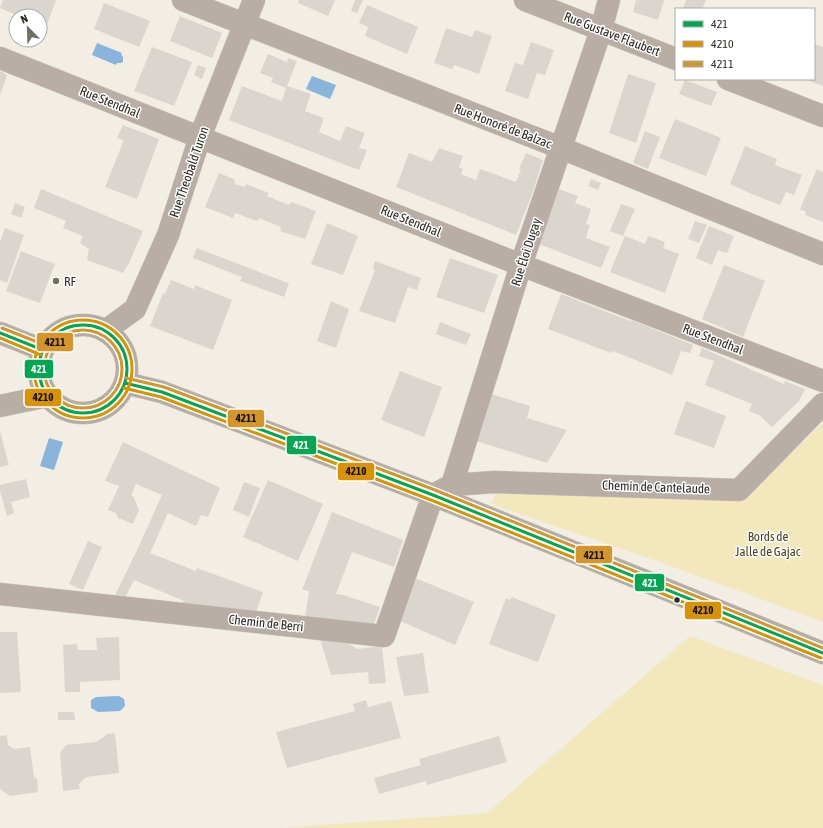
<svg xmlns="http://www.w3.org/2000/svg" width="823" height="828" font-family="'Asap Condensed',sans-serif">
<rect width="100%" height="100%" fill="#f2eee4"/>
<path fill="#f3e7bc" d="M823,423V622L665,564L491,504L497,491L751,492Z
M690,636L823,685V828H278L487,813Z"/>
<path fill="#89b4dc" d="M97,43L122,53L121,54L123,57V62L121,63H117L116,65L92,55Z
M312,76L336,85L330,99L306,89Z
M49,438L63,442L54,470L40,466Z
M119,696L124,699L125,706L120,711L98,712L91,708V700L96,697Z"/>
<path fill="#dbd5d0" d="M3,0H56L46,27L40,24V16H19L0,8Z
M299,0H335L328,16L298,3Z
M355,0H363L357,13L351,11Z
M636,0L638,1V0H664L658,20L633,12Z
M686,0H706L702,9H683Z
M104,3L150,21L139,47L94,29Z
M367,5L418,27L407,54L365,36L368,27L359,23Z
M180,16L222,33L212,58L170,41Z
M446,28L472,37L475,30L492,36L479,74L454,65L452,69L434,63Z
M531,42L554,50L545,75L537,73L528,99L505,91L515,63L523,65Z
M814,44L823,47V86L804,79H814Z
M152,47L192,62L174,106L134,91Z
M268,54L287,62L288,58L297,61L287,86L311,94L305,111L324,118L319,132L340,141L346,126L365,133L359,148L367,150L359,170L229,120L242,86L282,101L286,88L271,82L273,78L260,73Z
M198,65L206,68L202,79L194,75Z
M0,71L7,75L0,95Z
M628,74L656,83L636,143L609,133Z
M685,80L717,92L711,106L679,94Z
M675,119L721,138L706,176L659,158Z
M123,125L159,139L137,199L105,187L124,140L117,138Z
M645,131L660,137L648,169L633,163Z
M745,146L777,159L775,165L802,175L794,195L786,192L780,205L747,192L730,184Z
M439,148L463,156L459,167L463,169L461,174L476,180L480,169L516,182L521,170L519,169L526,153L543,160L531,197L516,235L396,187L409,153L432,162Z
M817,169L823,172V222L805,215L806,212L800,209Z
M219,173L234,179L235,183V184L245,187L246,184L269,193L267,196L289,205L291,202L316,211L305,239L280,231L281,227L259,218L257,221L235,213L233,218L205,207Z
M591,179L601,183L598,190L588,186Z
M41,189L143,231L129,263L123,273L87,260L89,249L80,243L83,236L63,228L66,221L34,208Z
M559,189L578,196L575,203L591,209L586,224L590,225L586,238L610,247L601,268L539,244Z
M15,203L25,207L21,218L11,214Z
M621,204L635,209L623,236L610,231Z
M695,221L707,225L699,243L688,239Z
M327,223L358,236L343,275L311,264Z
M709,226L734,236L727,253L718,250L712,265L696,258Z
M5,228L24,235L7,283L0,280V242Z
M625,236L645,244L648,236L665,242L663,248L679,254L665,293L610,272Z
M197,248L288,283H289L284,297L240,281L242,277L193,258Z
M21,251L55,264L40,303L6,291Z
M450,258L498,275L484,313L436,297Z
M375,261L421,278L417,290L408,287L395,323L359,311L375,270L373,269Z
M724,265L765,281L743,337L702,319Z
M171,280L194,289L195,285L232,300L213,350L150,326L163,293L165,294Z
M561,294L630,321L631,320L693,345L690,353L681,351L672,375L613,351L611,353L548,329Z
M331,301L349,309L336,348L317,341Z
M440,322L471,334L466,345L436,334Z
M702,348L784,384L785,381L805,389L799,401L772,427L759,415L749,411L752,404L705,385L714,361L699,356Z
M400,371L442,387L424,437L381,420Z
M491,394L530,406L527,418L567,430L547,463L476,441Z
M686,401L726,416L714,448L674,434Z
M0,431L9,465L0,467Z
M123,442L220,488L208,517L201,515L196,526L168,513L150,553L196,571L197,568L263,592L256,612L183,604L184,601L134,580L126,596L115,595L138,548L162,495L136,484L131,496H133L139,510L133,524L118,518L116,513L108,510L119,486L105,481Z
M26,479L30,497L11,502L14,513L7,516L0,491V485Z
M268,480L323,504L298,561L243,537Z
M244,482L260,488L249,517L233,510Z
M332,512L403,540L394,567L352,552L336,594L343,595L380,607L374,624L340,620L339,622L305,618L309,591L302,590Z
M88,541L102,547L83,590L69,584Z
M415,578L474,602L455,645L400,621Z
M512,597L556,615L538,662L489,644L506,598L510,600Z
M0,632H17L21,692L0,693Z
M119,637L120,680L80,682V692H65L63,645L77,644L78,650H97L96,638Z
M320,639L346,642L357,649L382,646L386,683L369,684L368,672L331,675Z
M423,653L429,693L404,696L396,657Z
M366,700L368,707L391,701L401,738L287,768L276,732L355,711L353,704Z
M58,712H74L75,720H58Z
M115,733L119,773L86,777L79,784L80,789L63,791L60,753L66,745L96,742L108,734Z
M7,735L8,745L14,749L30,747L34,777L37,779L38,792L10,796L0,789V736Z
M499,736L507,762L427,785L426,781L379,794L374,778L421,765L419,759Z"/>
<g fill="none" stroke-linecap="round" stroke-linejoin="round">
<g stroke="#cdcac2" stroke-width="23">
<path id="minor" d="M183,0L561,148L823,254
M525,0L676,59
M0,58L521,265L823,381
M728,79L823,116
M105,331L135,309L168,235L200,137L254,0
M452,485L494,482L739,490L823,404
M0,594L384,636L433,495L452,485L521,265L601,30L609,0"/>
</g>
<g stroke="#cdcac2" stroke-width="23">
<path id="tertiary" d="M0,406L48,396"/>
</g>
<g stroke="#cdcac2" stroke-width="23">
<path id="secondary" d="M39 369a44 44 0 1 1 88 0a44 44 0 1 1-88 0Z
M0,333L43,350
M125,383L162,392L433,495L823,653"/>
</g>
<use href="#minor" stroke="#b8aea5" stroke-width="22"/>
<use href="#tertiary" stroke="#b8aea5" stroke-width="22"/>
<use href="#secondary" stroke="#b6ada2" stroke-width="22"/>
<g stroke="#fff" stroke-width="6">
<path id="bus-1" d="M39 369a44 44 0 1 1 88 0a44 44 0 1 1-88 0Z
M0,333L43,350
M125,383L162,392L433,495L823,653"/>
</g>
<g stroke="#fff" stroke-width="6">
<path id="bus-2" d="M34 369a49 49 0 1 1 98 0a49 49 0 1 1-98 0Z
M0,338L41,355
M124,388L161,397L431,500L821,658"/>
</g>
<g stroke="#fff" stroke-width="6">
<path id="bus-3" d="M2,328L45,345
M44 369a39 39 0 1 1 78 0a39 39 0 1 1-78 0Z
M126,378L164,387L435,490L823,648"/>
</g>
<use href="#bus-1" stroke="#00a651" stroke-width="3"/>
<use href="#bus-2" stroke="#d89305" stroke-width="3"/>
<use href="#bus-3" stroke="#d4952b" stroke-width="3"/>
</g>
<circle fill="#716e65" stroke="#fff" stroke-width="1.5" cx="56" cy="281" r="4"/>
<circle fill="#2b2921" stroke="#fff" stroke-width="1.5" cx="677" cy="600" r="3.5"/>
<g text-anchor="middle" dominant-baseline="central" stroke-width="3" stroke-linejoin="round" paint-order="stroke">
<g font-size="13" fill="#2b2921" stroke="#fff">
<text transform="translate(612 34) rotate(21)">Rue Gustave Flaubert</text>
<text transform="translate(110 102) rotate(22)">Rue Stendhal</text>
<text transform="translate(503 126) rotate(21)">Rue Honoré de Balzac</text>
<text transform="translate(189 172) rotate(-71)">Rue Theobald Turon</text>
<text transform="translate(411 221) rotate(22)">Rue Stendhal</text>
<text transform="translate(526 252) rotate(-72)">Rue Éloi Dugay</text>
<text transform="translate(713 339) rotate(21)">Rue Stendhal</text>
<text transform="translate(656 487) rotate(2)">Chemin de Cantelaude</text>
<text transform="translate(266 623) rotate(6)">Chemin de Berri</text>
</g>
<g font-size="13" fill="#2b2921" stroke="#fff" text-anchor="start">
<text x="64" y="281">RF</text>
</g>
<g font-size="13" fill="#4c421c" stroke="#fff">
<text x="768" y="536">Bords de<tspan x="768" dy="15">Jalle de Gajac</tspan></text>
</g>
</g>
<g stroke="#fff" stroke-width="1.5">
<rect x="36" y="332" width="38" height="20" rx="4" fill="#d4952b"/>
<rect x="24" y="359" width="30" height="20" rx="4" fill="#00a651"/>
<rect x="24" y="388" width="38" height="19" rx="4" fill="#d89305"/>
<rect x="227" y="409" width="38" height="19" rx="4" fill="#d4952b"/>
<rect x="286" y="435" width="31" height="20" rx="4" fill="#00a651"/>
<rect x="337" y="462" width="38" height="19" rx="4" fill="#d89305"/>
<rect x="575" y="545" width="38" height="19" rx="4" fill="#d4952b"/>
<rect x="634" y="573" width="31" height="19" rx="4" fill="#00a651"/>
<rect x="684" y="601" width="38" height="19" rx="4" fill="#d89305"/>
</g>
<g font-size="11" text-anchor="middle" font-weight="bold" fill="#fff">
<text x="39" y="373">421</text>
<text x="301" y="449">421</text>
<text x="650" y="587">421</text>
</g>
<g font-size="11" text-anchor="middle" font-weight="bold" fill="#111">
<text x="55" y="346">4211</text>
<text x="43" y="401">4210</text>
<text x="246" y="422">4211</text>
<text x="356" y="475">4210</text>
<text x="594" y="559">4211</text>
<text x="703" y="614">4210</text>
</g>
<rect x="675" y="8" width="140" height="72" fill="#ffffff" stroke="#aaa9a6"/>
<rect x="683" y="21" width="20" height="6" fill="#00a651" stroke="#aaa9a6"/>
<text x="711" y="28" font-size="12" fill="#2b2921">421</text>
<rect x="683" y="41" width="20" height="6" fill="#d89305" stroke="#aaa9a6"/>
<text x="711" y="48" font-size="12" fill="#2b2921">4210</text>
<rect x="683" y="61" width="20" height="6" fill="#d4952b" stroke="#aaa9a6"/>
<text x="711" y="68" font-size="12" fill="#2b2921">4211</text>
<g transform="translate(28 28) rotate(337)"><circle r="19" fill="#ffffff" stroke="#aaa9a6"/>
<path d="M0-3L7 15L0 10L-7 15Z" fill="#716e65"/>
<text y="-6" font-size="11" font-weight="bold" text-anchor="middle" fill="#2b2921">N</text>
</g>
</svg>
